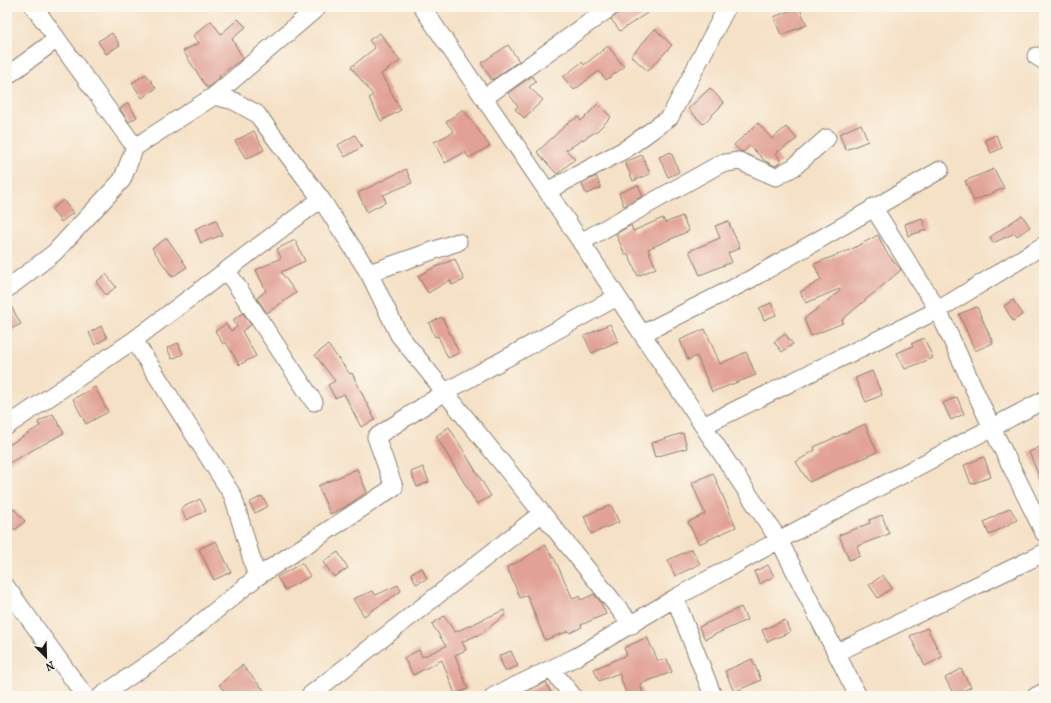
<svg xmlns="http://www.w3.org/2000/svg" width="1051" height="703" font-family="'IM FELL French Canon',serif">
<rect width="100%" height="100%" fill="#fbf7ec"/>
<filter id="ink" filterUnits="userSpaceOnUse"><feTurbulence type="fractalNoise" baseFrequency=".025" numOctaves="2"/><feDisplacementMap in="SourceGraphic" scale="8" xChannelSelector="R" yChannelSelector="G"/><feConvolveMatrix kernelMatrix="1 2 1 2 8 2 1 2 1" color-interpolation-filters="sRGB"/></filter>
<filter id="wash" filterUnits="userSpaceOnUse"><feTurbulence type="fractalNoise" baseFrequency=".012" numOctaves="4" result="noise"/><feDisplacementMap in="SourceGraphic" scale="16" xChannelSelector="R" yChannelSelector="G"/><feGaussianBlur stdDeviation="0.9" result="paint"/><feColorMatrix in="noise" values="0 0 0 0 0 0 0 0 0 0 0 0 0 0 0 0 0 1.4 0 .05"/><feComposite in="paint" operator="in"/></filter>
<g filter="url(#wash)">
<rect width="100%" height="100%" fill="#f5e1c6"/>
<g id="blocks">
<path fill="#e2a195" d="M621,7H656L620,31L611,19L620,11Z
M799,7L807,25L781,35L774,17Z
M238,19L246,27L232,39L243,58L219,76L220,78L207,88L183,51L199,43L193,36L211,21L221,34Z
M655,29L672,45L648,71L631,56Z
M112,33L120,45L106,54L98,41Z
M380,33L400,61L381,74L401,110L381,121L369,98L373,95L351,67L375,48L369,40Z
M508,45L519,61L492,80L481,63Z
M608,46L624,67L606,80L599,71L574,90L563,77L582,62L584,65Z
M146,74L156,88L142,98L132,83Z
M532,76L536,82L529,87L543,100L524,118L515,109L518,106L508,93Z
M710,88L724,103L703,124L688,109Z
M128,103L137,117L129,122L120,109Z
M598,104L611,117L597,131L566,150L575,159L557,174L537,152L568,123L578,117L581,121Z
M463,109L490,146L469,158L465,152L445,163L434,142L454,132L446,122Z
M758,123L772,139L786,127L797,139L776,153L781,162L775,166L765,161L750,146L743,152L740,151L734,145Z
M861,124L868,141L846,150L839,134Z
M254,131L264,150L246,159L235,141Z
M355,135L362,147L345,157L338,145Z
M996,135L1002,148L991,153L985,140Z
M671,152L679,172L668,177L659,157Z
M642,155L650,174L633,181L625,162Z
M406,169L412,183L383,195L386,202L367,212L358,193Z
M994,169L1004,188L974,201L965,181Z
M596,176L601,188L586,194L582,184Z
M638,185L643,196L624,206L619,193Z
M63,200L73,213L61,222L52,209Z
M1022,215L1030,227L1017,236L1015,233L993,243L990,237Z
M682,216L689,231L648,249L656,268L638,276L628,254L625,255L616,234L631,225L633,231L663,218L665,223Z
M922,218L926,230L908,236L905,224Z
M216,220L222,235L201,243L195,229Z
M728,221L740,248L728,253L732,262L700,275L689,251L720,238L715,226Z
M878,235L886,252L901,270L842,320L843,323L811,336L804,319L840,291L839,289L806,303L800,292L821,280L814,264L852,249Z
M167,238L187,267L172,277L152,248Z
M295,240L305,261L281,272L296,293L267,313L257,298L266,291L256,270L281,258L277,249Z
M455,259L464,280L452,285L450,280L428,293L418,276L431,269Z
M106,274L116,287L106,295L96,282Z
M7,299L21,324L7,331Z
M1013,300L1023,314L1013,321L1004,306Z
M771,303L776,315L764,320L759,308Z
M977,307L993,343L975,351L959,314Z
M243,313L251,325L242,331L256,356L239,365L226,342L223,344L215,331L226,324L231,331L237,327L233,320Z
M442,317L459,353L448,358L438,336L435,337L429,323Z
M610,324L618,341L592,353L584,336Z
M101,326L107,338L95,345L89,333Z
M705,329L720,364L746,352L756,375L712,392L697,356L688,360L680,340Z
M785,334L793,344L782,352L774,342Z
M924,338L933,358L905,369L897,353L913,346L911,344Z
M178,343L183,354L172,359L167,348Z
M328,345L350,374L352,373L375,420L361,427L344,394L335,398L328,385L335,381L315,355Z
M872,371L882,395L866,402L855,378Z
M95,387L108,412L86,424L73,399Z
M957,397L964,414L951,420L943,403Z
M53,414L64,433L7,464V446L40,426L38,422Z
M865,424L877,452L809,482L796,462L815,450L814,447Z
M449,427L491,496L477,504L436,436Z
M683,433L687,448L655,457L651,443Z
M1044,445V488L1029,452Z
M984,457L991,477L971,484L964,465Z
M423,467L429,482L417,487L411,472Z
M357,469L367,492L345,507L330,514L318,486Z
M713,473L736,527L699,544L688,522L705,514L692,483Z
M262,496L268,506L255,513L249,503Z
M200,499L206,511L186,520L181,508Z
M611,505L619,522L591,534L584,516Z
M1010,508L1017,520L989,535L984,522Z
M14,509L25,521L15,530L7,522V515Z
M882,515L889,534L857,546L860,556L849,560L839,535L870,523L869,520Z
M216,541L231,572L214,580L199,549Z
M545,545L555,560L573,599L579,596L581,600L594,594L600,601L606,614L581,625L582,627L570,633L569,631L545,640L527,595L520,598L507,567L520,561Z
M692,549L700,564L675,576L668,560Z
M338,552L348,568L334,577L323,562Z
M302,563L310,576L285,590L277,577Z
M768,565L774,576L760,584L754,572Z
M422,568L427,579L416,584L411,573Z
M883,575L892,588L878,598L869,585Z
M398,585L401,591L364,616L353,599L372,591L376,595Z
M741,607L747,620L705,639L699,627Z
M504,610L506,614L482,633L462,642L466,650L455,655L468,689L455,694L442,660L413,675L404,658L419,650L422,657L446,646L432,624L444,616L455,632Z
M785,620L790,632L767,642L762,630Z
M927,628L942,657L925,666L910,636Z
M647,637L658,661L667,659L672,672L640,684L644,696H627L619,673L599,681L594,669L627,655L624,648Z
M511,651L518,666L505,671L499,656Z
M752,659L761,680L734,692L725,671Z
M242,665L269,696H229L219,685Z
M961,669L971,687L954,695L945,678Z
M546,682L552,696H517Z"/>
</g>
</g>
<g filter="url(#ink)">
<use href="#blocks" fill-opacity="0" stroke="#887e71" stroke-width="1"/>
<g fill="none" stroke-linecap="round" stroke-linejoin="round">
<g stroke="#887e71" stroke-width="19">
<path id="street" d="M34,7L135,147
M422,7L547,191L779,540L858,696
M1036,56L1044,61
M7,76L57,39
M214,96L234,101L257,114L321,199L369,273L399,335L632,625
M484,98L611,7
M547,191L626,149L670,117L727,7
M873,207L938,310L992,428L1044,533
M581,242L720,164L739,161L776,177L794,167L827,138
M227,271L314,402
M369,273L458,242
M7,289L54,253L122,180L135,147L214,96L318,7
M642,334L749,280L940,170
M134,340L233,496L257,577
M7,426L134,340L321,199
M703,426L938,310L1044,245
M7,588L85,696
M675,598L713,696
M836,653L1044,553
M551,669L573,696
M101,696L161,655L257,577L394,487L376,437L445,392L617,297
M309,696L542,513
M494,696L576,657L675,598L779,540L1044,400
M1036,696L1044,692"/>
</g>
<use href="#street" stroke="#fff" stroke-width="17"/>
</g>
</g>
<rect width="1051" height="703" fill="none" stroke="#fbf7ec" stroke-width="24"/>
<g transform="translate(46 657) rotate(157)" stroke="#fbf7ec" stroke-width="3" paint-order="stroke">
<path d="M0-3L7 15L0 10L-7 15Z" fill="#1c1c1c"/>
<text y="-6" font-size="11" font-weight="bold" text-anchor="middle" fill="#1c1c1c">N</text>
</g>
</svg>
